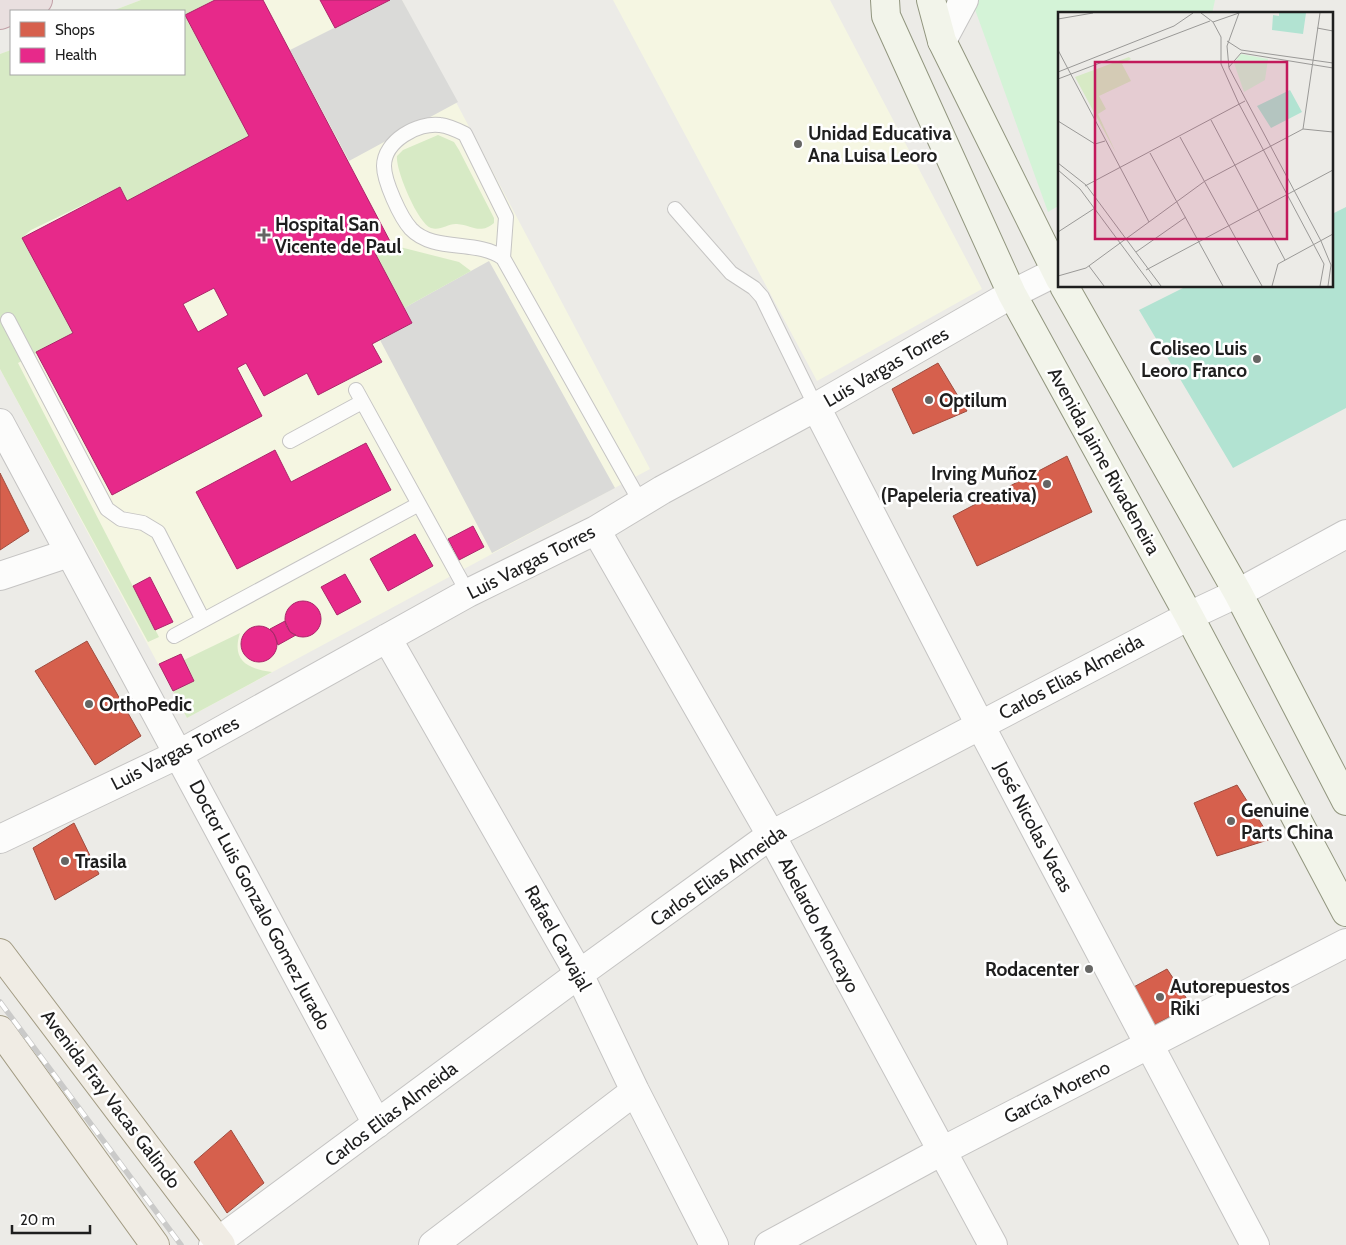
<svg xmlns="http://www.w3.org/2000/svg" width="1346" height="1245" font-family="Cabin,sans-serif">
<rect width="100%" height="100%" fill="#ecebe7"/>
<path fill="#f5f6e2" d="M141,0H402L650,469L187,718L0,369V54L11,50V74H184V11H112Z
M613,0H830L982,289L817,381Z"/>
<path fill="#dadad8" d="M390,0H402L458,102L349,161L290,50Z
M489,261L615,488L492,553L380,340L412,323L404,308Z"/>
<path fill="#d7eac5" d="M141,0H215L185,16L249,136L127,201L120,187L31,230L22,238L73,333L18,363L159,637L148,642L0,369V54L11,50V74H184V11H112Z
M438,135L454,142L459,150L494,218V223C480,235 472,225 457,224C448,223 441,231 431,228C418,224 395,169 397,156L403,150Z
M392,245L459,262L471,271L404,308L375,253Z
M240,633C231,661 248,669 272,672L187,718L173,691L194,681L184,660Z"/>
<path fill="#d4f3d7" d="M977,0H1215L1212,14H1060V205L1048,212L973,4Z"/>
<path fill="#b2e3d2" d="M1346,207V408L1233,468L1139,310L1187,286H1332V214Z"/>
<path fill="#d6604d" stroke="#9f4c3f" d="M938,363L967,411L913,434L892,389Z
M1067,456L1092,512L977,566L953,516Z
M0,473L29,531L0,550Z
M87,641L141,736L95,765L35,671Z
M1237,785L1271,839L1217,856L1194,803Z
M74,823L99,874L55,900L33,848Z
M1167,969L1191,1005L1149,1028L1130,989Z
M231,1130L264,1183L227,1213L194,1162Z"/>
<path fill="#e7298a" stroke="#ab266a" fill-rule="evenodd" d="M215,0H263L392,245L375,253L412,323L372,344L382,362L318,395L307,373L264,396L246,363L237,368L262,416L112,495L36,352L73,333L22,238L120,187L127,201L249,136L185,15ZM214,288L228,315L198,332L183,304Z
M320,0H390L335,28Z
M366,443L391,490L237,569L196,492L275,450L291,482Z
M473,526L484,547L459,560L448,539Z
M415,534L433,566L388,591L370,559Z
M345,574L361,602L337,615L321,587Z
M150,577L173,622L155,630L133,586Z
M285 619a18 18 0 1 1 36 0a18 18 0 1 1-36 0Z
M285,621L290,632L296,635L278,645L274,634L270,629Z
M241 644a18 18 0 1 1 36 0a18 18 0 1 1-36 0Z
M181,654L194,681L173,691L159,664Z"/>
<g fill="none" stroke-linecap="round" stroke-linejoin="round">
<g stroke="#c5c4c3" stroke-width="16">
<path id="lane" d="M675,209L731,273L754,288L762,297L816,407
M503,258L506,217L465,134C457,130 449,126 440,125C418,122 384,141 384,166C384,181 400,217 411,229C434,253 477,239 503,258L641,503
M8,320L107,509L121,519L143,523L158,532L203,620
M356,390L468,593
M290,441L362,402
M174,636L419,504"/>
</g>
<g stroke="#c5c4c3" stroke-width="30">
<path id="street" d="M942,41L964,0
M816,407L980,725L1255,1245
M0,423L377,1124
M596,530L771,835L993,1245
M0,576L69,553
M387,638L579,974L635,1091L714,1245
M0,839L179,754L468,593L596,530L662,490L816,407L1012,294L1056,272
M213,1245L579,974L771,835L1189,616L1238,593L1346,534
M433,1245L635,1091
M769,1245L942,1151L1346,943"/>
</g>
<g stroke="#92967f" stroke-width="30">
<path id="secondary" d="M885,0L886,16L1012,294L1189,616L1346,912
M931,0L942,41L1060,279
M1064,286L1238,593L1346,801"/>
</g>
<g stroke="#a29b83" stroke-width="30">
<path id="primary" d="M0,953L221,1245
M0,1030L155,1245"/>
</g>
<g stroke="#c19fa6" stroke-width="30">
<path id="highway" d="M0,15L38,0"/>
</g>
<use href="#lane" stroke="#fcfcfb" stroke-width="14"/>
<use href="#street" stroke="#fcfcfb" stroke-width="28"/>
<use href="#secondary" stroke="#f2f4ea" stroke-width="28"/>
<use href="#primary" stroke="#f0ece4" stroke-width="28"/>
<use href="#highway" stroke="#e9dfdf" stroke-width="28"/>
<g stroke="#cacac9" stroke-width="5.5">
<path id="rail" d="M0,1002L181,1245"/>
</g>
<use href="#rail" stroke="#fff" stroke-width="4" stroke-dasharray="11" stroke-linecap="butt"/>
</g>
<g fill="#666664" stroke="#fff" stroke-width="2">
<circle cx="798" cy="144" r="5"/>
<path d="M261.5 227.5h5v5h5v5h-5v5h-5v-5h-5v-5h5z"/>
<circle cx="1257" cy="359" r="5"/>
<circle cx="929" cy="400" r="5"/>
<circle cx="1047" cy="484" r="5"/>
<circle cx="89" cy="704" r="5"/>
<circle cx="1231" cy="821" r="5"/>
<circle cx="65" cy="861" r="5"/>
<circle cx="1089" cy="969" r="5"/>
<circle cx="1160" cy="997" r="5"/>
</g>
<g text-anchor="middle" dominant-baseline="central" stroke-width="5" stroke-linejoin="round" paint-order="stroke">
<g font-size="19" font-weight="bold" fill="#1e1e1e" stroke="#fff" text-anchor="start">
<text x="808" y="133">Unidad Educativa<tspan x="808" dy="22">Ana Luisa Leoro</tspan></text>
<text x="275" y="224">Hospital San<tspan x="275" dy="22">Vicente de Paul</tspan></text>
<text x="1247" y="348" text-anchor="end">Coliseo Luis<tspan x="1247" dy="22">Leoro Franco</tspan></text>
<text x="939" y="400">Optilum</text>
<text x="1037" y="473" text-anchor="end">Irving Muñoz<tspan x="1037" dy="22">(Papeleria creativa)</tspan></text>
<text x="99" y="704">OrthoPedic</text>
<text x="1241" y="810">Genuine<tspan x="1241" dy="22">Parts China</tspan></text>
<text x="75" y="861">Trasila</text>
<text x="1079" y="969" text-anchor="end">Rodacenter</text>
<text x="1170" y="986">Autorepuestos<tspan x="1170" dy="22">Riki</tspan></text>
</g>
<g font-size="19" fill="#1e1e1e" stroke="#fff">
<text transform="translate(886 367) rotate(-30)">Luis Vargas Torres</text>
<text transform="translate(1104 461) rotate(61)">Avenida Jaime Rivadeneira</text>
<text transform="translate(531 562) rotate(-27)">Luis Vargas Torres</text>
<text transform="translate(1071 677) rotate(-28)">Carlos Elias Almeida</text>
<text transform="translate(175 753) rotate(-27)">Luis Vargas Torres</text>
<text transform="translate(1034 827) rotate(62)">José Nicolas Vacas</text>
<text transform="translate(718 876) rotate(-35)">Carlos Elias Almeida</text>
<text transform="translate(260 905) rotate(62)">Doctor Luis Gonzalo Gomez Jurado</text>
<text transform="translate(819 925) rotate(62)">Abelardo Moncayo</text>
<text transform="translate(558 938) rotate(61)">Rafael Carvajal</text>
<text transform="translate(1057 1092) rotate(-27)">García Moreno</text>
<text transform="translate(111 1099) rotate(53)">Avenida Fray Vacas Galindo</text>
<text transform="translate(391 1114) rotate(-37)">Carlos Elias Almeida</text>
</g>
</g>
<g transform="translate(1058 12)">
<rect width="275" height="275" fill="#ecebe7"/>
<path d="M71,45L73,47L64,52L73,69L41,84L48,97L40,102L58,141L17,65Z" fill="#d7eac5"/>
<path d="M183,42L210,47L207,68L186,80L176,51Z" fill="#d4f3d7"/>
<path d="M221,1H248L245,22L214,18L215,3L221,4ZM232,78L244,100L213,116L199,94Z" fill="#b2e3d2"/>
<path fill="none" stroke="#9a9997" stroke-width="1" d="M143,1L155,10L181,1M181,1L169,34L171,56L263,229L273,253L270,274M0,7L35,1M155,10L163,25V52L181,92L266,252L262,274M259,16L275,19M169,29L183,38L275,51M0,38L91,210M171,55L183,41L275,56M0,60L116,14L135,1M0,67L152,9M153,108L227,248M0,109L37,132L47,129M245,117L262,1M122,125L204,274M92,141L165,274M0,151L28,173L103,274M0,158L22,177L94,274M27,174L187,89M0,220L37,196M78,240L128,205M31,254L46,274M88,258L275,158M0,264L28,256L147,169L245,117L275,120M214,274L220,252L275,222"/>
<path fill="#c2185b" fill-opacity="0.15" stroke="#c2185b" stroke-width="2.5" d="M37,50H229V227H37Z"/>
<rect width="275" height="275" fill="none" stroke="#1e1e1e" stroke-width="2.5"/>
</g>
<rect x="10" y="10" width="175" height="65" fill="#ffffff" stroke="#a5a5a5"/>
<rect x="20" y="22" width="25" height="15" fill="#d6604d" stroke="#a5a5a5"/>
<text x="55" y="35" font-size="15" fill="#1e1e1e">Shops</text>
<rect x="20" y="48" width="25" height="15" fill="#e7298a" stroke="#a5a5a5"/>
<text x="55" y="60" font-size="15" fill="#1e1e1e">Health</text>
<path d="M12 1225v8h78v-8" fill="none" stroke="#1e1e1e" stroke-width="2.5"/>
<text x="20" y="1225" font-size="15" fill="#1e1e1e" stroke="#ffffff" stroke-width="4" paint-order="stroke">20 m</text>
</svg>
